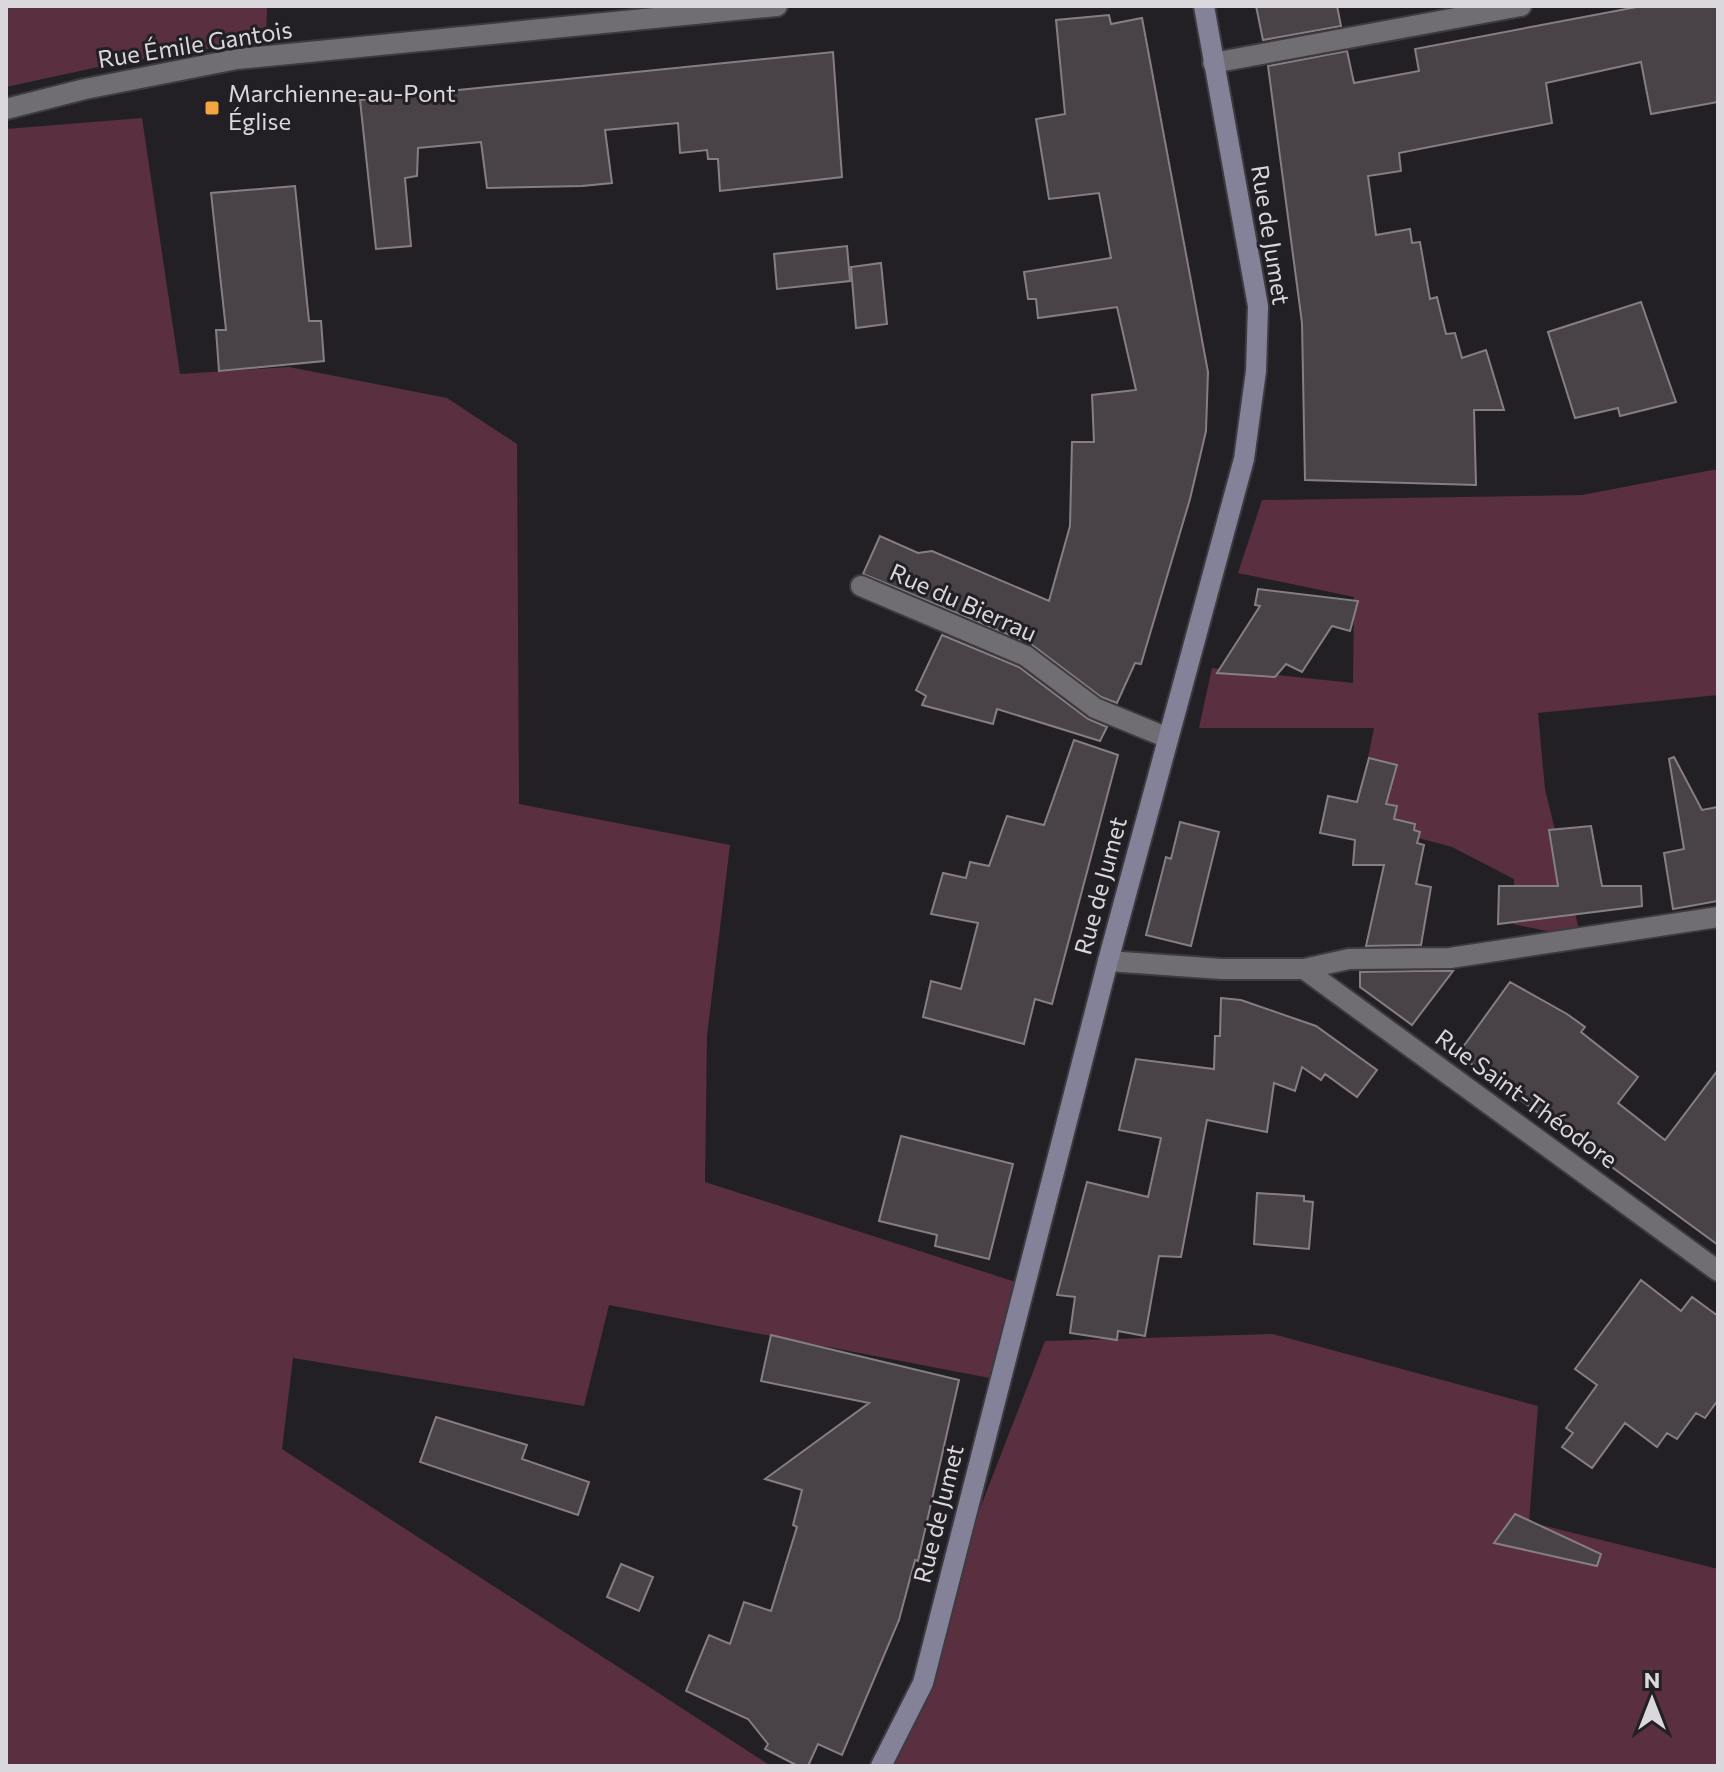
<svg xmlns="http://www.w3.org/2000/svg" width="1724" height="1772" viewBox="0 0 1724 1772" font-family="Commissioner,sans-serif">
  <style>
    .green { fill: #5a2f3f }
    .building { fill: #494348; stroke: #857f83; stroke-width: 2 }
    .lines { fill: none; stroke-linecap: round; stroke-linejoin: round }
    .street-casing { stroke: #3d3b3f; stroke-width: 24 }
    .secondary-casing { stroke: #3d3b3f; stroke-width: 24 }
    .street { stroke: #706d73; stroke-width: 20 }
    .secondary { stroke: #848299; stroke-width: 20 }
    .poi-dot { fill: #f2a540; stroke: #232025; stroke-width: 3 }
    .labels { text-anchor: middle; stroke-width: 6; stroke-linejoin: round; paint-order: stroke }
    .street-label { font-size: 24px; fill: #dad8dc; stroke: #232025 }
    .poi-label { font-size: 24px; fill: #dad8dc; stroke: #232025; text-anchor: start }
  </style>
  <rect width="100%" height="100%" fill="#232025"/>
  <path class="green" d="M6,6H267L266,40L112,64L6,87Z
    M142,118L180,374L289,367L447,398L517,444L519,804L730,845L707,1036L705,1182L1025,1285L1000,1380L609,1305L584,1406L293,1358L282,1449L771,1766H6V129Z
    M1712,470H1718V695L1538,713L1545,789L1581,938L1513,924L1514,879L1452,847L1355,821L1374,728H1199L1212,668L1353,683L1354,597L1238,573L1262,500L1582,495Z
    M1273,1334L1538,1406L1529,1522L1718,1569V1766H880L1045,1341Z"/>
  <path class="building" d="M1256,6H1337L1341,26L1263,40Z
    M1642,6H1718V102L1651,114L1641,62L1546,83L1552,123L1399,153L1401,171L1368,176L1376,235L1410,229L1412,243L1420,242L1430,299L1437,297L1446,334L1455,333L1462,358L1486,350L1504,410H1474L1476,485L1305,480L1302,323L1268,66L1347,51L1354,83L1419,71L1415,49Z
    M1109,15L1111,24L1142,18L1208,372L1206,431L1190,499L1141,664L1135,663L1117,703L1101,697L1031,644L863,574L880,536L918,553L932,551L1049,601L1070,526L1072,442H1094L1092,395L1136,390L1117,307L1038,318L1036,299H1028L1024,272L1111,258L1099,193L1049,199L1036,119L1065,114L1056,20Z
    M833,52L842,177L720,191L718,159H708L707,150L680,153L678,123L605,130L612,183L582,186L487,188L481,142L418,148L417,176L405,178L411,246L376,249L360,100Z
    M295,186L309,321H321L324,361L219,371L216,330H226L211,193Z
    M847,246L850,281L777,289L774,254Z
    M881,263L887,324L856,328L851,267Z
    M1641,302L1676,402L1620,416L1618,408L1575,418L1548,332Z
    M1258,589L1358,601L1350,631L1332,626L1302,672L1286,664L1275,677L1217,673L1260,606L1255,605Z
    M942,635L1019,667L1088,719L1107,727L1100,741L997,709L993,724L922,705L926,696L916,690Z
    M1074,740L1118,755L1052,1004L1035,999L1024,1044L923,1017L931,981L961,989L978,923L931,914L943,873L966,878L970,862L989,866L1007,816L1044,825Z
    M1674,757L1702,810L1718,807V901L1673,909L1664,853L1684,849L1669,759Z
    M1369,758L1397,765L1386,804L1397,806L1394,819L1415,824L1414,830L1420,832L1417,843L1424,845L1416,884L1431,887L1421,945L1366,946L1384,865H1353L1355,840L1320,833L1328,796L1357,802Z
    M1180,822L1219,832L1191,946L1146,935L1166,857L1171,859Z
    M1591,826L1602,886H1641L1642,906L1498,924L1499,886H1558L1549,830Z
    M1416,971H1453L1412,1025L1360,987V972Z
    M1510,982L1567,1014L1585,1027L1581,1032L1638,1077L1618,1103L1665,1140L1718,1070V1245L1458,1054Z
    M1221,998L1241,1000L1316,1026L1377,1070L1357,1097L1325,1074L1321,1080L1302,1067L1295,1091L1274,1083L1267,1132L1207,1120L1181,1257L1159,1256L1145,1336L1118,1331L1117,1340L1070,1333L1075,1297L1057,1295L1087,1182L1148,1197L1161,1138L1119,1130L1136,1059L1214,1069L1215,1036H1220Z
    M901,1136L1013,1164L989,1259L935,1246L937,1235L879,1221Z
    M1257,1193L1304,1196V1201L1313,1202L1309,1249L1254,1244Z
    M1641,1280L1681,1311L1692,1297L1718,1316V1400L1705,1418L1696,1413L1677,1439L1667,1433L1657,1447L1625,1423L1592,1468L1562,1447L1573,1433L1566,1428L1597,1385L1575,1369Z
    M771,1335L959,1380L918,1561L915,1560L899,1620L842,1755L818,1744L808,1766H798L765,1749L768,1744L748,1719L686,1691L709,1635L730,1644L744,1602L771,1611L797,1527L793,1525L802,1490L765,1479L869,1403L761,1381Z
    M436,1417L527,1445L522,1459L589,1482L578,1515L420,1462Z
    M1515,1514L1601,1554L1597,1566L1494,1543Z
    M621,1564L653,1577L639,1611L607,1597Z"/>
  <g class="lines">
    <defs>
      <path id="street" d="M1213,63L1521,6
        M6,109L85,89L237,59L777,6
        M861,586L1026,656L1095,708L1168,738
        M1108,961L1221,969H1304L1718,1271
        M1304,969L1349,959L1450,958L1718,917"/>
      <path id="secondary" d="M881,1766L923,1683L1108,961L1244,459L1256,371L1258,306L1204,6"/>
    </defs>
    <use href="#street" class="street-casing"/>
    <use href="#secondary" class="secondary-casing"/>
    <use href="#street" class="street"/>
    <use href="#secondary" class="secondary"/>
  </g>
  <rect class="poi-dot" x="204" y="100" width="16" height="16" rx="4"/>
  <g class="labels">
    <g class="street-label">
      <text transform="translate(195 45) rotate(-9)" y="8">Rue Émile Gantois</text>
      <text transform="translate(1270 235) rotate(81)" y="8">Rue de Jumet</text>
      <text transform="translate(963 603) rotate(24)" y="8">Rue du Bierrau</text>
      <text transform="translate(1101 886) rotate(-75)" y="8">Rue de Jumet</text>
      <text transform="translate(1526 1099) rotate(36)" y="8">Rue Saint-Théodore</text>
      <text transform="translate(939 1514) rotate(-76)" y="8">Rue de Jumet</text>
    </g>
    <g class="poi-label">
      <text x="228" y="102">Marchienne-au-Pont<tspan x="228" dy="28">Église</tspan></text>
    </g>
  </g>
  <rect width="1724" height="1772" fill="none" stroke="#dad8dc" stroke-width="16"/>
  <g transform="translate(1652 1700)" stroke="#232025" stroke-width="6" paint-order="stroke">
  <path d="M0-6L14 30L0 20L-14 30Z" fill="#dad8dc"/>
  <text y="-12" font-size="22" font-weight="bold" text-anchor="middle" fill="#dad8dc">N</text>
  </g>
</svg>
